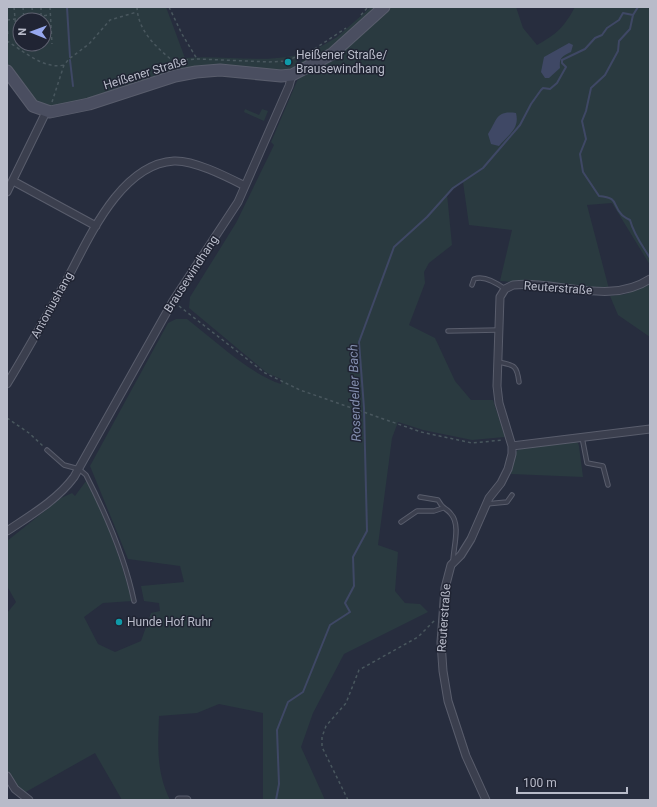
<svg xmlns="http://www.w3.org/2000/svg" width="657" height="807" viewBox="0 0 657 807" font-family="Roboto,sans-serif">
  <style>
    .green { fill: #2a3a40; fill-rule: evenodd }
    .water { fill: #3f4865 }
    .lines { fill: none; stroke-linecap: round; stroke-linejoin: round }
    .stream { stroke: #3f4865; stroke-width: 2 }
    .lane-casing { stroke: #595d6c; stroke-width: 5.5 }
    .street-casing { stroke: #595d6c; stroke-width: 9 }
    .secondary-casing { stroke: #595d6c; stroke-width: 13 }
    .path { stroke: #49575e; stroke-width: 1.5; stroke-dasharray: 3 3; stroke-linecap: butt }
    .lane { stroke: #3b3f4e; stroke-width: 3.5 }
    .street { stroke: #3b3f4e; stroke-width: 7 }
    .secondary { stroke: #4a4e60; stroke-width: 11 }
    .culture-dot { fill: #0f9aa8; stroke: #202433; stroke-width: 1.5 }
    .labels { text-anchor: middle; stroke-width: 3; stroke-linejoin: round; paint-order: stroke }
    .poi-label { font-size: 12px; fill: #b8bbc9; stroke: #202433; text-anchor: start }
    .street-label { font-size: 12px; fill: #b8bbc9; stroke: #202433 }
    .water-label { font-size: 13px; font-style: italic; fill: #828dad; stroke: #202433 }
  </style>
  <rect width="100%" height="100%" fill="#272d3e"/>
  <path class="green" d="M7,7H166L185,58C224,55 264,64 301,54L291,74L220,69L107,98L39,109L7,70ZM20,20H44V44H20Z
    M371,7H378L326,53L300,67L303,57L337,37Z
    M390,7H516L523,28L537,45C557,34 564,27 575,7H650V265L612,203L587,205L609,289L500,281L512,230L469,225L463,182L447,194L452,245L429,263L424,272L425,283L409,325L435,338L455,381L471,400H493L505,437L472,440L423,430L398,422L392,438L378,545L398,552L395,591L405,603L420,604L428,612L344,654L313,713L301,747L325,800H263V713L219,704L197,713L159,716C158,747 156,771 170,800H122L95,753L24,793L16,786L7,772V613L16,602L7,586V541L61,498L72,493L75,496L86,481C107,519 121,560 132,601L103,603L84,617L98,644L115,652L141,641L151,613L160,611L159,603L144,601L141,586L184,582L180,566L128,559L90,466L168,323L176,319H187C213,339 250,374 281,384V379L267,373L189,308L190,297L236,223L274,145L271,142L297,81L301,76L377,21Z
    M245,109L259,115L262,109L268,111L264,121L244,112Z
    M650,282V337L618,315L610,296L626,294Z
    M572,441L578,443L579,446L583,477L511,474L516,452L520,448Z"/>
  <path class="water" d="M569,43L573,45L571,52C562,56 559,58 560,68L549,78H545L541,72L544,57Z
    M516,113C520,129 508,135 499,146L491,144L488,134C497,121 495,110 516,113Z"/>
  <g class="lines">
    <path class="stream" d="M67,7L70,57
      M633,15L630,29L619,41L618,51L605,75L591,88L586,111L582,121L586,139L580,154L583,172L599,196C620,198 611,204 622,215C624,217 628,219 630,220C634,235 642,245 650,258
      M70,60L73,86
      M276,800L279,784L277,730L288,702L303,692L330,625L350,612L345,603L354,586L353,557L367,531L364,408L359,342L394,247L427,217L453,188L483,168L520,125L531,104L541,90L543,88L550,89L557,83L566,67L562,63V60L585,49L595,38L602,35L607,28L619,20L623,13L633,15L638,7"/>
    <defs>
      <path id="lane" d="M472,285L474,279C484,275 497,283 505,289
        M448,331L498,330
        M498,362C514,365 517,365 519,382
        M582,437L587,463L603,466L608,485
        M47,450L64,465L79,469L86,475C106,514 125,558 134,601
        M420,497L438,500C444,511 446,507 451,514C461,525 453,548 453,562
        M486,504L507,502L512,495
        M401,522L417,511H434L443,508"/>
      <path id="street" d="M13,181L96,226
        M7,192L46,112
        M7,384C27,351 46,317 65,283C87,243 119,164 174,161C194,160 227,177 245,186
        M512,446L650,429
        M7,531C31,515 57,500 74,477L173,301L238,202L289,86L292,75
        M7,776L15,789L29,800
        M179,800H187
        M486,800L466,756L448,701L443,671L441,642L445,588L451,565L461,555L471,539L489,498L501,483L508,469L512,454V446L499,403L497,386L500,297L505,289L513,285C558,280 609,306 650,279"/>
      <path id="secondary" d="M7,71L33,106L50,112L89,104L175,76L196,72L220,70L281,76L292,75L332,54L384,7"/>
    </defs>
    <use href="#lane" class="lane-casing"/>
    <use href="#street" class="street-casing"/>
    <use href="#secondary" class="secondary-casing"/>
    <path class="path" d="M14,7L17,41
      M23,7L24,20
      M32,7L33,20
      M41,7V16L50,15
      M50,7L52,44
      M137,7C138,31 156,47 173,61L174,68
      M169,7L182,34L197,59
      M361,15L368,7
      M7,20L41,16V20
      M7,25L8,36
      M7,41C22,50 44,70 64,65
      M26,44V45
      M34,44L35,50
      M43,44V47
      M173,61L197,59L269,62L286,61L313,50L346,28
      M52,102L64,65L69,59L89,44L110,20L137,12
      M179,306L265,373L300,390L421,432L472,443L503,440
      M7,418L29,433L43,446
      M348,800L322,747V737L326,726L346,703L359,670L418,637L436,619"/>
    <use href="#lane" class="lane"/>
    <use href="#street" class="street"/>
    <use href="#secondary" class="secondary"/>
  </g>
  <g class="culture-dot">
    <circle cx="288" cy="62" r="4"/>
    <circle cx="119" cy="622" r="4"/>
  </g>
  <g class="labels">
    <g class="poi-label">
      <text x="296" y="59">Heißener Straße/<tspan x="296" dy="14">Brausewindhang</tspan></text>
      <text x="127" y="626">Hunde Hof Ruhr</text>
    </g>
    <g class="street-label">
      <text transform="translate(145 73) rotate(-17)" y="4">Heißener Straße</text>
      <text transform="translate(191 274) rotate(-57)" y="4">Brausewindhang</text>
      <text transform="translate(558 288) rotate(4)" y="4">Reuterstraße</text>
      <text transform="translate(52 305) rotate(-61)" y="4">Antoniushang</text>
      <text transform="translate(444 618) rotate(-86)" y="4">Reuterstraße</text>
    </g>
    <g class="water-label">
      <text transform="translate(354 393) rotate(-92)" y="5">Rosendeller Bach</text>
    </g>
  </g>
  <rect width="657" height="807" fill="none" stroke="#b8bbc9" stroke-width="16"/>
  <g transform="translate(32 32) rotate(271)"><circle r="19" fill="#202433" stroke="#5d606f"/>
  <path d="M0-3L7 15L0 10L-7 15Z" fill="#96a8ef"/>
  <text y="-6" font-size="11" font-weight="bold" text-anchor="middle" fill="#b8bbc9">N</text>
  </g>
  <path d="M517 787v6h110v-6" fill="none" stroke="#b8bbc9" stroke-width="2"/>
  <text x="523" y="787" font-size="12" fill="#b8bbc9" stroke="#202433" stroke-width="3" paint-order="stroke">100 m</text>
</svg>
